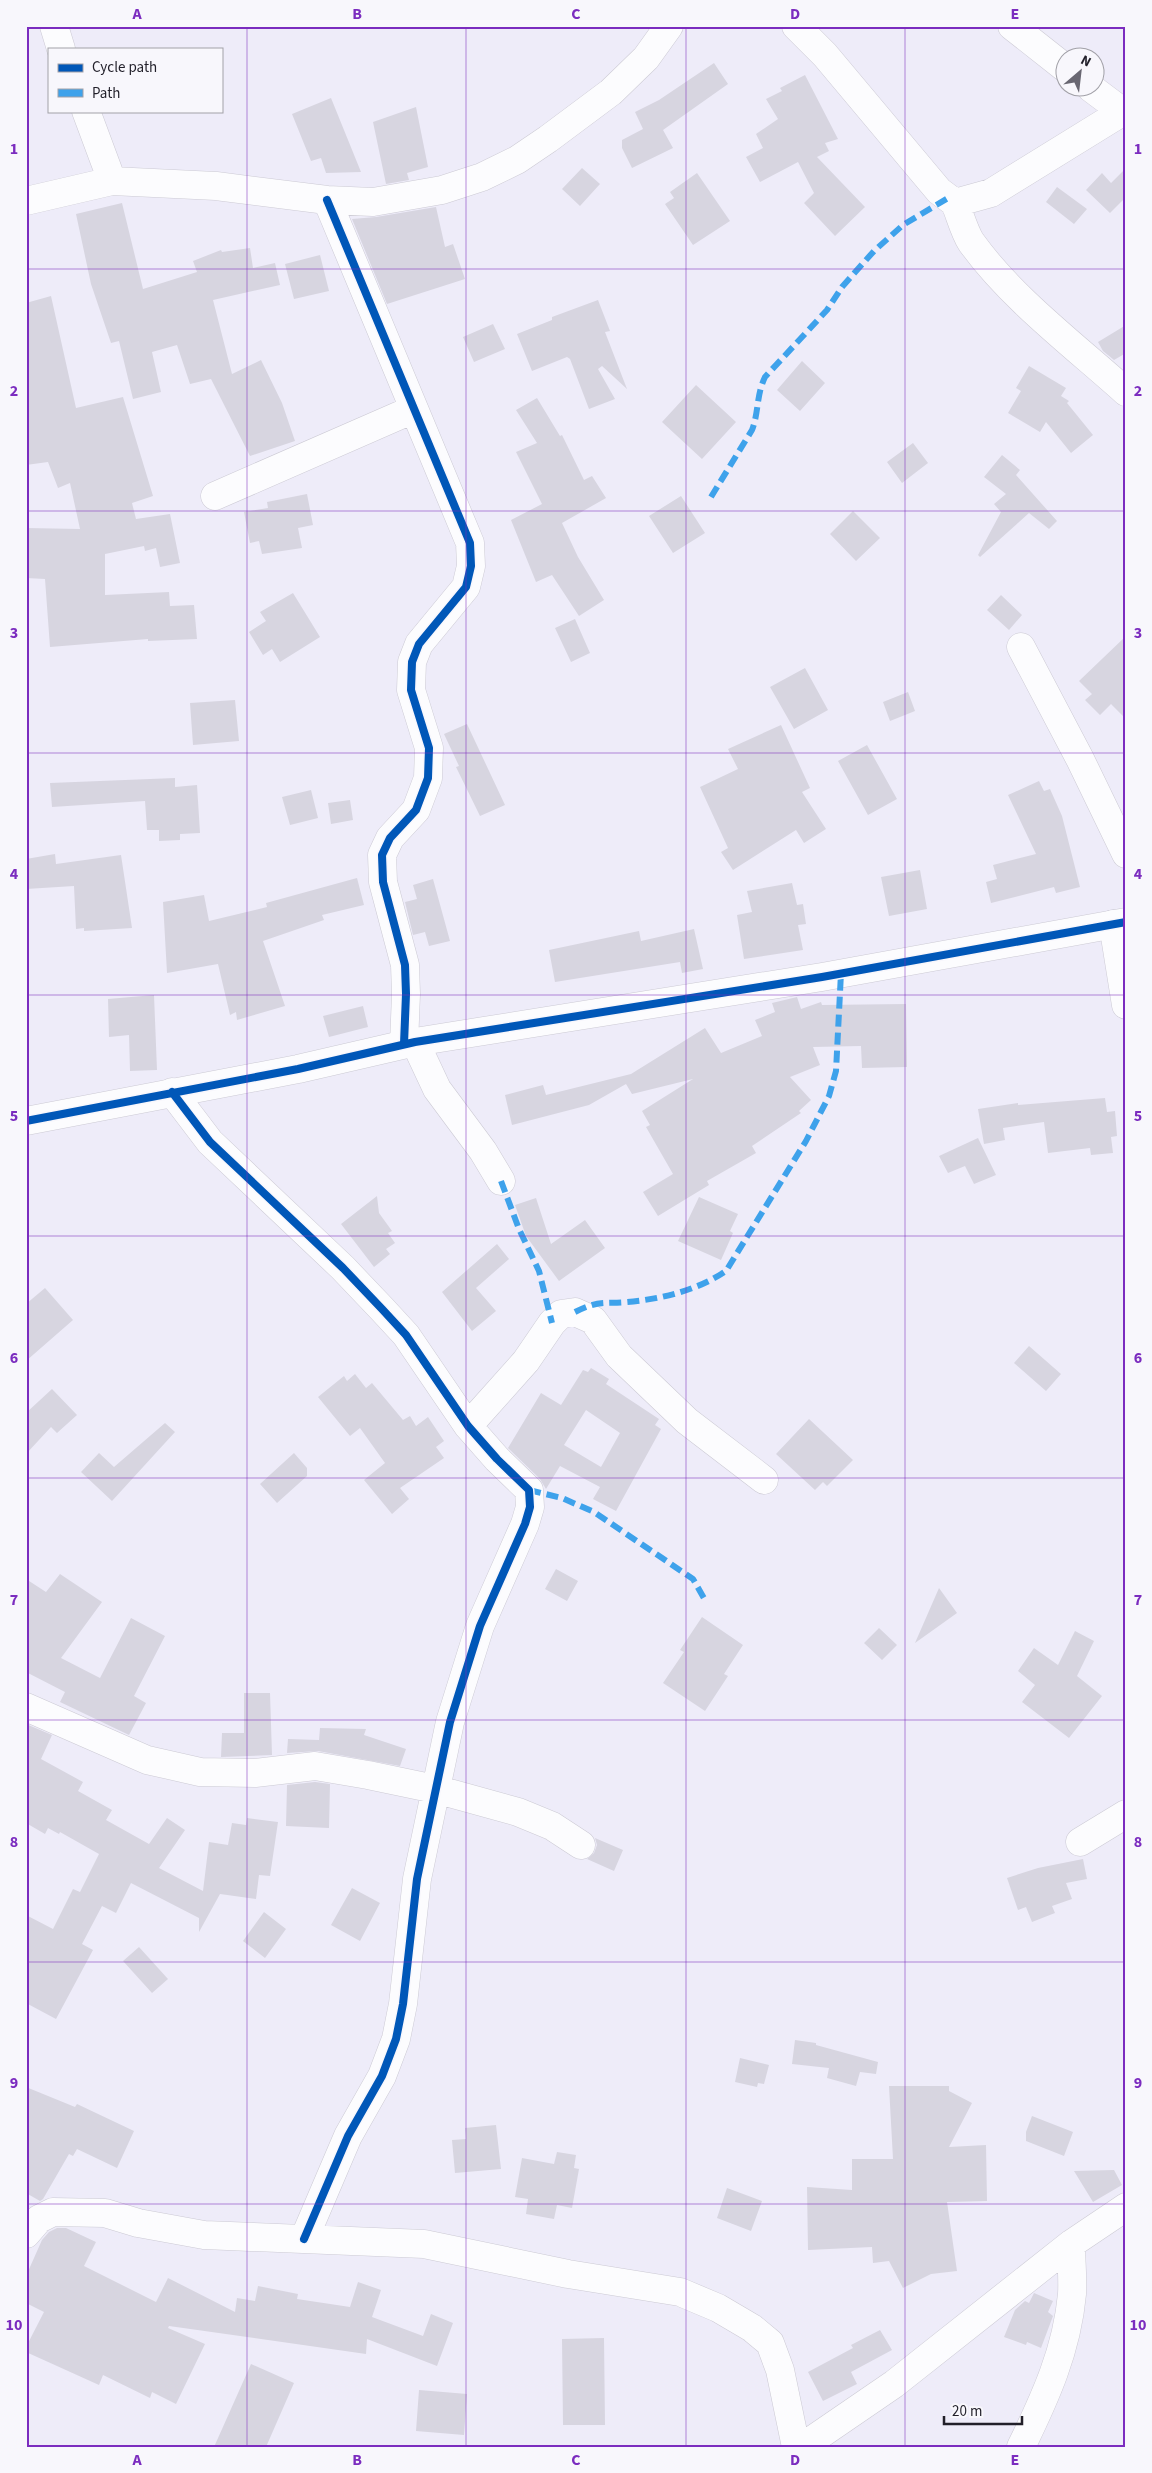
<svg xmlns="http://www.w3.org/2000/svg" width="1152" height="2473" viewBox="0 0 1152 2473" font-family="'Source Sans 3',sans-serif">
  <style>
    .building { fill: #d7d5e0; fill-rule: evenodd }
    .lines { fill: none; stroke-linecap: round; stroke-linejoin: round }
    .minor-casing { stroke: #cccad4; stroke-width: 29 }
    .tertiary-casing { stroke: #cccad4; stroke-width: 29 }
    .minor { stroke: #fcfcfe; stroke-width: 28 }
    .tertiary { stroke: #fcfcfe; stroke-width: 28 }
    .quiet { stroke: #3ea2eb; stroke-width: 6; stroke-dasharray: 12 6; stroke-linecap: butt }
    .cycleway-casing { stroke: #f8f7fc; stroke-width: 11 }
    .cycleway { stroke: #0057b8; stroke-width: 8 }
    .grid { fill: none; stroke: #7b2cbf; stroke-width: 1; stroke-opacity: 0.55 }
    .neatline { fill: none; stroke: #7b2cbf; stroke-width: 2 }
    .grid-label { font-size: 16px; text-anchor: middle; font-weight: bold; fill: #7b2cbf }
  </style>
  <rect width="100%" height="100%" fill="#eeecf9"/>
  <path class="building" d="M714,63L728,84L663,130L673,148L632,168L622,148V140L643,129L635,112L659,100Z
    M805,75L838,139L825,143L829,151L817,157L865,207L835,236L804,203L814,193L798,162L760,182L746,157L763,148L756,134L778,119L766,99L782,91L780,88Z
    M331,98L361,172L326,173L321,158L311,161L292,114Z
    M416,107L428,167L407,173L409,180L386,184L373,122Z
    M582,168L600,184L580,206L562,189Z
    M1126,168V197L1110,213L1086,190L1102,173L1111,183Z
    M697,173L730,221L693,245L665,204L674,198L670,192Z
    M1057,187L1087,209L1074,224L1046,202Z
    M122,203L143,289L197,272L193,261L221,250L222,252L250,248L253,268L275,263L280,285L213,300L232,374L261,360L282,403L295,441L250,456L211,379L190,384L177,345L152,352L161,392L133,399L119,341L111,343L91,284L76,214Z
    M436,207L445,247L453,244L465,279L387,304L352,219L376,217Z
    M320,255L329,291L294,299L285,264Z
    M51,296L76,408L123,397L153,496L132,503L136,519L170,514L180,563L160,567L156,548L145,551L144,546L105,554V595L169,592L170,606L194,605L197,639L148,641V639L50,647L45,579L26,578V528L80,529L70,483L58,488L48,462L26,465V303Z
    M598,300L610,331L605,332L627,389L602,366L598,369L615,399L589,409L570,359L567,357L532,371L517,334L552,320V317Z
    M493,324L505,349L474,362L463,337Z
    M1126,325V353L1114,360L1103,351L1098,342Z
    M802,361L825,383L800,411L777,390Z
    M1029,366L1066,388L1061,396L1069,401L1067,403L1093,435L1071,453L1046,422L1040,432L1008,413L1021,391L1016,388Z
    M696,385L736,422L702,459L662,422Z
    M537,398L560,436L562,435L584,480L592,476L606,498L562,523L578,557L604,600L579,616L552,575L536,582L511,520L542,504L516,452L537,443L516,410Z
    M913,443L928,463L902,483L887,462Z
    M1002,455L1020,470L1016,475L1057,521L1049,529L1029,513L980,557L978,555L1001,512L994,504L1006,494L984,477Z
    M307,494L313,525L298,528L302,548L262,554L259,541L250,543L244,512L268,508L267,502Z
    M681,496L705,533L673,553L649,516Z
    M853,511L880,538L856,561L830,534Z
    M293,593L320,637L280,662L272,649L263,655L249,632L266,621L260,612Z
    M1001,595L1022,615L1009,630L987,610Z
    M575,619L590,653L571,662L555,628Z
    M1126,636V719L1111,704L1100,715L1085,700L1092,694L1079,681Z
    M805,668L828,710L794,729L770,687Z
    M908,692L915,711L890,721L883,702Z
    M235,700L239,741L193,745L190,703Z
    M467,724L505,805L480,816L456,767L459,766L444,734Z
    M781,725L810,788L802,792L826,829L804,843L796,830L733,870L721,852L728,848L700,787L738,769L728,749Z
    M867,745L897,799L868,815L838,761Z
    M175,778V787L197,785L200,833L180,834V840L159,841V830H147L145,801L52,807L50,783Z
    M1039,781L1044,791L1050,789L1062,816L1080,887L1056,893L1054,887L991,903L986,882L997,879L993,865L1036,854L1008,795Z
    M311,790L318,818L290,825L282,797Z
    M350,800L353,820L331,824L328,803Z
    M55,854L56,864L121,855L132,928L84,931V928L76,929L74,886L26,889V859Z
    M920,870L927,909L889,916L881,877Z
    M357,878L364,905L322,915L324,920L263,941L285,1006L237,1020L236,1012L230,1015L218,964L167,973L163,902L204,895L209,921L267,907L266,903Z
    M433,879L450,941L429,946L425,932L413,935L405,902L417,899L413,885Z
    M792,883L797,905L803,904L806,924L798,925L803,950L744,959L737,915L752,912L747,891Z
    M694,929L703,969L682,973L680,962L555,982L549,950L639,931L641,941Z
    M154,995L157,1070L130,1071L129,1035L109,1037L108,999Z
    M797,997L801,1009L821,1002L822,1005L906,1004L907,1067L862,1068L861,1046L813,1047L820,1065L790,1077L811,1100L799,1111L801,1113L752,1146L756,1153L707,1181L709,1185L658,1216L643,1192L673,1174L646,1127L650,1125L642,1111L693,1079L632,1094L626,1084L589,1105L512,1125L505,1095L543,1085L546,1095L631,1074L705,1028L721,1053L762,1036L755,1020L775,1012L772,1003Z
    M363,1006L368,1027L329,1037L323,1016Z
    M1105,1098L1107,1112L1115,1111L1117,1136L1111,1137L1113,1153L1091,1155L1090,1148L1048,1153L1044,1122L1003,1128L1005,1140L984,1144L978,1109L1018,1103V1105Z
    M978,1138L996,1175L974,1184L965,1166L948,1173L939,1156Z
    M377,1196L379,1213L392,1231L388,1233L395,1243L386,1249L390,1254L374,1267L341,1224Z
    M699,1197L738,1214L730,1231L733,1233L721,1260L678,1241Z
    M536,1198L551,1244L585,1220L605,1248L559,1281L526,1236L515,1205Z
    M497,1244L509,1259L476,1288L496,1311L472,1331L442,1292Z
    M45,1288L73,1320L26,1361V1304Z
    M1029,1346L1061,1374L1046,1391L1014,1363Z
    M591,1368L609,1379L606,1384L659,1419L655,1425L661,1429L616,1511L593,1499L600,1487L560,1466L546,1489L540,1479L508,1448L541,1393L561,1405L583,1370L588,1372ZM586,1410L620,1433L601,1467L564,1445Z
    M355,1374L366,1388L372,1383L403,1420L410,1416L416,1426L428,1417L444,1441L436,1447L444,1458L400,1488L409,1499L392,1514L364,1480L385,1463L360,1428L350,1436L318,1397L344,1376L347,1381Z
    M52,1389L77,1415L57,1433L51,1427L26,1454V1413Z
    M809,1419L853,1460L827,1486L823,1482L815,1490L776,1454Z
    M165,1423L175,1432L112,1501L81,1472L99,1453L114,1467Z
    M294,1453L307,1468V1476L277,1503L260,1484Z
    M556,1569L578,1581L567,1601L545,1589Z
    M60,1574L102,1602L61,1658L100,1678L131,1618L165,1636L134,1696L146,1703L129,1735L60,1702L65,1692L26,1672V1579L46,1592Z
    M939,1588L957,1613L915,1643Z
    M702,1617L743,1645L724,1674L728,1676L705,1711L663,1683L684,1652L680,1650Z
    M879,1628L897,1645L882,1660L864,1643Z
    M1075,1631L1094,1641L1077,1676L1102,1696L1069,1738L1022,1702L1035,1685L1018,1671L1034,1648L1058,1665Z
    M244,1693H270L272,1755L221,1757L222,1733H244Z
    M26,1724L52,1735L41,1759L83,1782L78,1791L112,1810L106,1820L149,1844L167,1818L185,1830L159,1868L203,1891L209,1842L228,1845L232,1823L246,1825L247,1818L278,1822L270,1876L259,1875L256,1899L220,1894L199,1932V1918L131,1883L116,1913L102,1906L82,1944L93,1950L56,2019L26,2003V1915L53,1929L73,1889L80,1892L99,1854L60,1832L59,1834L48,1828L45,1834L26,1823Z
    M320,1728L366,1729L364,1735L406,1749L400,1766L318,1751L287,1753L288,1739L319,1740Z
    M315,1782L330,1784L329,1828L286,1826L287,1785Z
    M595,1838L623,1850L614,1871L587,1859L594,1853L597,1845Z
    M1083,1859L1087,1879L1066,1883L1072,1899L1052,1906L1055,1913L1032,1922L1026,1907L1018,1910L1007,1878L1038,1868Z
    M352,1888L380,1903L360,1941L331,1925Z
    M264,1912L286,1929L265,1958L243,1941Z
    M139,1947L168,1979L152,1993L123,1961Z
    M795,2040L816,2043V2045L878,2062L876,2074L860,2072L856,2086L827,2078L829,2068L792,2064Z
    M740,2058L769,2065L764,2084L758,2083L757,2087L735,2082Z
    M889,2086H949V2091L972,2103L949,2147L986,2145L987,2201L947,2202L957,2271L931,2274L903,2288L889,2261L873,2263L872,2247L808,2250L807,2187L852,2190V2159H893Z
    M26,2087L75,2107L77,2104L134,2131L117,2168L77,2149L73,2156L69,2154L43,2199L40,2201L26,2193Z
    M1032,2116L1073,2132L1064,2156L1026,2141V2132Z
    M496,2125L501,2169L455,2173L452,2140L466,2139L465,2128Z
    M557,2152L576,2155L574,2168L579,2169L572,2208L557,2205L554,2219L526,2214L528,2199L515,2197L522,2158L554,2164Z
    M1114,2170L1122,2185L1093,2202L1074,2171Z
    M727,2188L762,2201L751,2231L717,2218Z
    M57,2228H66L96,2242L84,2266L156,2302L168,2278L235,2312L237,2298L255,2301L258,2286L298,2294L297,2299L350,2307L358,2282L381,2290L372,2317L423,2336L431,2314L453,2323L437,2366L367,2339L366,2354L169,2326L168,2328L205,2344L176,2404L152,2392L150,2398L103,2375L99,2385L26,2352V2347L44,2312L26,2303V2276L42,2240L49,2232Z
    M1034,2293L1053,2301L1048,2312L1053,2316L1041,2348L1027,2342L1026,2345L1004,2337L1015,2310L1025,2301L1029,2303Z
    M880,2330L892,2350L851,2372L857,2384L823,2401L808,2372L853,2348L851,2345Z
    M604,2338L605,2425H563L562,2339Z
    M251,2364L294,2383L266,2447H214Z
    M419,2390L467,2394L464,2435L416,2431Z"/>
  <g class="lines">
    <defs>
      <path id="minor" d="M54,26L61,49
        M796,26L825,55L939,191L955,203L991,193L1114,117L1126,111
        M1012,26L1064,67
        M1091,88L1123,112
        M86,111L112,181
        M327,200L470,543L471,566L466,587L419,644L412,662L411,690L429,748L428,778L416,810L390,838L382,855L383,882L405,965L406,994L404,1044
        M26,201L112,181L216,186L327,200L373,202L442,190L482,177L517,160L548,139L611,92L646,58L669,26
        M955,203C960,215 964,231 971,242C1011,298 1075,346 1126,392
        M215,496L414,409
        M1021,647L1080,759L1126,854
        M1113,924L1126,1005
        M415,1042L437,1089L483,1151L501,1181
        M172,1092L210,1142L343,1268L382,1309L406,1335L468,1426L497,1459L529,1490L530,1507L525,1524L480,1626L450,1722L417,1879L403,2004L396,2039L382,2076L348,2136L304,2239
        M468,1426L526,1361L552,1323L561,1314L575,1312L593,1320L619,1356L687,1421L764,1480
        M26,1707L147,1760L200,1772L255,1773L315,1766L368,1775L435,1789L518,1812L552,1826L581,1845
        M1080,1842L1126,1814
        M26,2234L39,2219L53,2212L105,2213L138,2223L204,2235L424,2244L568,2274L680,2292L718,2308L752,2328L770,2343L780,2370L796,2447
        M802,2447L894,2384L1071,2244L1126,2207
        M1021,2447C1045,2398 1067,2350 1072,2294C1073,2278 1071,2260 1071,2244"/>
      <path id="tertiary" d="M26,1121L298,1069L415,1042L822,977L1126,922"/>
    </defs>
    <use href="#minor" class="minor-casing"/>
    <use href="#tertiary" class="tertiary-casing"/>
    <use href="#minor" class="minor"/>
    <use href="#tertiary" class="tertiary"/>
    <path class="quiet" d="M711,497L752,430C759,412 756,396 765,377L827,310L842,287L874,251L903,225L948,198
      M501,1181L519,1229L539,1271L552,1323
      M575,1312C599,1300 603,1304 627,1302C662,1299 698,1290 726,1271L806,1141L829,1096L836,1071L841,973
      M529,1490L562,1498L594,1512L693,1579L705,1600"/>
    <defs>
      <path id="cycleway" d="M327,200L470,543L471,566L466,587L419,644L412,662L411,690L429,748L428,778L416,810L390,838L382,855L383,882L405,965L406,994L404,1044
        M172,1092L210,1142L343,1268L382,1309L406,1335L468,1426L497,1459L529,1490L530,1507L525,1524L480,1626L450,1722L417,1879L403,2004L396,2039L382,2076L348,2136L304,2239
        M26,1121L298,1069L415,1042L822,977L1126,922"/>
    </defs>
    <use href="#cycleway" class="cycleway-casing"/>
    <use href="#cycleway" class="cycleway"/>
  </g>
  <path class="grid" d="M247,26V2447M466,26V2447M686,26V2447M905,26V2447M26,269H1126M26,511H1126M26,753H1126M26,995H1126M26,1236H1126M26,1478H1126M26,1720H1126M26,1962H1126M26,2204H1126"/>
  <rect width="1152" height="2473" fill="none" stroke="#f8f7fc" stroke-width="55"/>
  <rect x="48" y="48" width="175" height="65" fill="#f8f7fc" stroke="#a2a1a8"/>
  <rect x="58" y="64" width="25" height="8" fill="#0057b8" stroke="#a2a1a8"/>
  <text x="92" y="72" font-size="15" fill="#211f29">Cycle path</text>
  <rect x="58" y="89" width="25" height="8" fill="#3ea2eb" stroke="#a2a1a8"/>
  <text x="92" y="98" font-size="15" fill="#211f29">Path</text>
  <g transform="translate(1080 72) rotate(28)"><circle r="24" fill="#f8f7fc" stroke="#a2a1a8"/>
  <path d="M0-4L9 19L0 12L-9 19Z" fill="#696772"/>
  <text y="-8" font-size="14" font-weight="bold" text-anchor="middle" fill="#211f29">N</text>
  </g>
  <path d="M944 2416v8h78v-8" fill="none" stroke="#211f29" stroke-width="2.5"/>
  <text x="952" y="2416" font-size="15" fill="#211f29" stroke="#f8f7fc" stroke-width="4" paint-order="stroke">20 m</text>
  <rect x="28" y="28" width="1096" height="2418" class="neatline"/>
  <g class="grid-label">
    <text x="137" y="19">A</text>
    <text x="357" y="19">B</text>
    <text x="576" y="19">C</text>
    <text x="795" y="19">D</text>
    <text x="1015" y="19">E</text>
    <text x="14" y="154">1</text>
    <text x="1138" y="154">1</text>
    <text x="14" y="396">2</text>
    <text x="1138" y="396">2</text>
    <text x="14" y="638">3</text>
    <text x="1138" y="638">3</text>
    <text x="14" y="879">4</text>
    <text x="1138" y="879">4</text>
    <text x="14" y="1121">5</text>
    <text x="1138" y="1121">5</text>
    <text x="14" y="1363">6</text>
    <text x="1138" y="1363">6</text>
    <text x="14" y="1605">7</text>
    <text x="1138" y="1605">7</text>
    <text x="14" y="1847">8</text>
    <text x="1138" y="1847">8</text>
    <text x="14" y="2088">9</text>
    <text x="1138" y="2088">9</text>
    <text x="14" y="2330">10</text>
    <text x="1138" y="2330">10</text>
    <text x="137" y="2465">A</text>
    <text x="357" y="2465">B</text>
    <text x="576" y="2465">C</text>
    <text x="795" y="2465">D</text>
    <text x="1015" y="2465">E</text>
  </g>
</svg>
